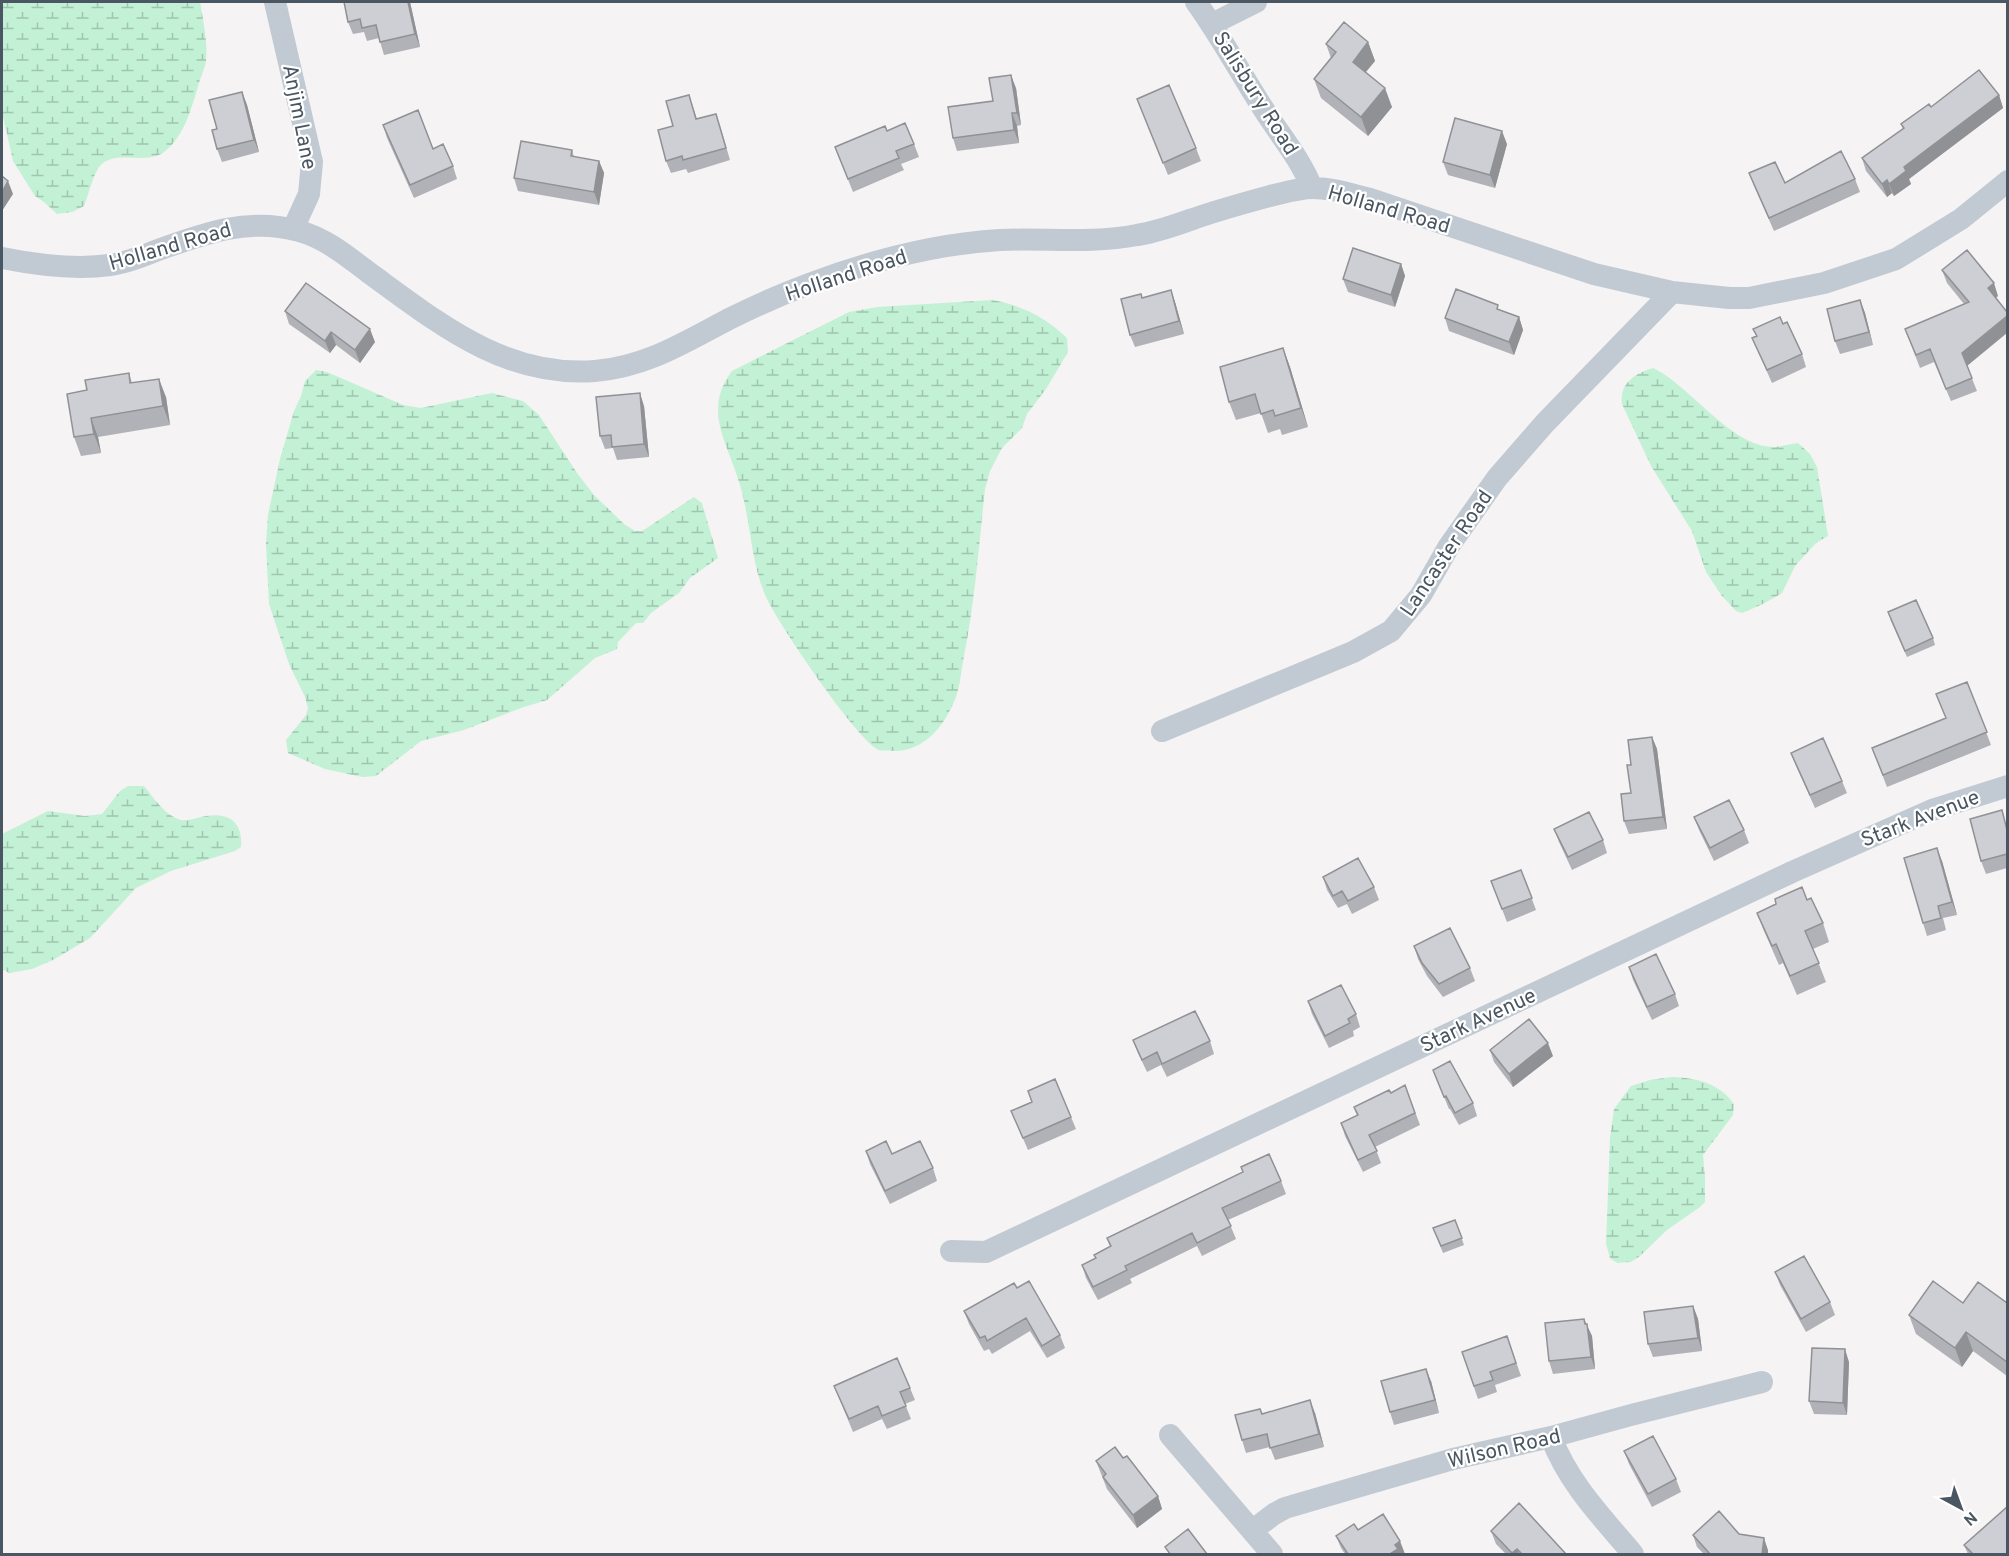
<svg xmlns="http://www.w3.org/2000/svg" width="2009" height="1556" viewBox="0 0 2009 1556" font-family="Overpass,sans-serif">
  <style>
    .wetland { fill: url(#wetland-marsh) }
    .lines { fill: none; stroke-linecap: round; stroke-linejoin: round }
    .minor { stroke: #c1cad2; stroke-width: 22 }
    .wall { fill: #b0b2b7 }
    .shaded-wall { fill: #909195 }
    .building { fill: #cdcfd5; stroke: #909195; stroke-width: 1.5 }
    .labels { text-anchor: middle; stroke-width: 4.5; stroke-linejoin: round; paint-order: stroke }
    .street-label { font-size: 21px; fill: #4a5661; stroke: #fff }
  </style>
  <defs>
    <pattern id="wetland-marsh" width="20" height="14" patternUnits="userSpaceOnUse" patternTransform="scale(1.5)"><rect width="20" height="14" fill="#c3f1d5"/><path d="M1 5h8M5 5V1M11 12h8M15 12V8" fill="none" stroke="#a0c6b0"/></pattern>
  </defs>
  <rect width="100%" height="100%" fill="#f5f3f3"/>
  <path class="wetland" d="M2,2H200C203,19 208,44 206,61C205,68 201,76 199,83C192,106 185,136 164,152C146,166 114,148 99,167C93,175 88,196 84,206L72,212L57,214L44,202L35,196L13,161L2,112Z
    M993,300C1023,306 1045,317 1067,338L1068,352L1046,389L1027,414L1022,428L1002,448L990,471L985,489C979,544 975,601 964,656C961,671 960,690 953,704C942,729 922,752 893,751C888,750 883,751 879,750C858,742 777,622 766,597C750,561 751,519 739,482C728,444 702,410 732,371L849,312L877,307Z
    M1653,368C1690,385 1732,449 1776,447C1783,446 1791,444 1798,443L1810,454L1817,467L1828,536L1816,543L1795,566L1782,593L1763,604L1742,613L1736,611L1722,596L1706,572L1692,531L1651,466L1622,404C1619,384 1635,373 1653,368Z
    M316,370L327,372L403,405L421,408L492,393L523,401L539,415L577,473L594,495L624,524L635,531H642L694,497L702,503L718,558L690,578L679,593L651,613L643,623H636L618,642L617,649L595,658L547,700L521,708L464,730L421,741L376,776L362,777L325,769L288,753L286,740L306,715L308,708L305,697L289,664L269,604L266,544L268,515L280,459L294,411L301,396L305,381Z
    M128,786H144C153,797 164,814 178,819C186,823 197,817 206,816C230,812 243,823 241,847L235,851L171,871L136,888L90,938L53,960L32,969L9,973L2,969V834L48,811L85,816L102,814L120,791Z
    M1672,1077C1697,1078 1719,1083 1734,1104L1733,1115L1703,1155L1705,1177V1202L1700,1207L1667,1230L1640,1256L1631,1262L1617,1263L1610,1258L1606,1244L1610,1138L1614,1109L1631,1086L1650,1080Z"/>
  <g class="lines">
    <path class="minor" d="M275,2L312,162L309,194L293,229
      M1196,2C1222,38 1243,78 1268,116C1284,140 1301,161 1312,188
      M1212,24L1256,2
      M2,258C37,265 74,270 110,265C127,263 143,256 158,250C205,233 249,217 299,231C325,238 347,256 368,272C437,322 504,378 595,371C646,367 685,342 729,319C755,306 782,294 809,284C870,261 934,244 1000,240C1045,238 1092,244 1137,235C1157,232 1175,225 1193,219C1218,210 1244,203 1270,196C1283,193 1299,188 1313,188C1332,188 1351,194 1370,199L1594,274L1672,292L1729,298H1749L1824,283L1896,259L1961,219L2008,181
      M1162,731L1353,652L1391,631L1421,595L1449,546L1497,478L1545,423L1672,292
      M951,1251L986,1252L1792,872L1932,810L2008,786
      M1170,1435L1272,1554
      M1551,1437C1569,1484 1601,1516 1633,1554
      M1253,1530L1274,1514L1285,1508L1453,1459L1551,1437L1631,1415L1762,1382"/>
  </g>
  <path class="wall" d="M344,2H410L420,47L384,55L379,38L367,41L364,32L353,34L348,22Z
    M1368,42L1375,61L1366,72L1392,107L1368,136L1321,98L1314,79L1331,58L1326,44Z
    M1016,88L1021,125L1017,126L1019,143L957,151L953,138L993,101Z
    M242,92L247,105L259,152L222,162L217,149Z
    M1999,95L2003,108L1909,179L1911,184L1894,196L1892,193L1887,197L1866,171L1862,158L1903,129L1901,124L1931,107Z
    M1137,99L1196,148L1201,161L1168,175Z
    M693,107L697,119L720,126L730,160L688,173L686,169L671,173L666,161L673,126Z
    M383,125L433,149L453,166L457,179L414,198L387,138Z
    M887,131L914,144L919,157L901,164L904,170L853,192L835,147Z
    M1507,144L1495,188L1448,175L1443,162Z
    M572,150L574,157L599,161L604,173L599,205L518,191L514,178Z
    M1749,173L1785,183L1855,179L1860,192L1774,231L1754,186Z
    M1401,264L1405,276L1395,307L1348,292L1343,279Z
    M1942,270L1998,296L1996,298L1967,366L1977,391L1951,401L1934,362L1920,368L1905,329L1964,304L1947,283Z
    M1171,290L1175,302L1184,334L1135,347L1130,335L1143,298Z
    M1860,300L1865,313L1873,345L1840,354L1835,341Z
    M1500,310L1519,317L1523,330L1514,355L1449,331L1445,318Z
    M285,311L375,342L360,363L336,345L330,353L289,324Z
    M1783,324L1802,354L1806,367L1772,383L1752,338L1756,336L1753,329Z
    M1283,348L1290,367L1308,427L1282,435L1280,429L1268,433L1261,413L1236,420L1229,402Z
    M129,373L132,383L166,397L170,425L98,437L101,453L81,456L74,437L87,390Z
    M644,406L649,457L617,460L613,448L605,449L600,436Z
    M1890,619L1933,638L1935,645L1907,657Z
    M1967,682L1991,745L1887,787L1872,748L1946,719Z
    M1652,737L1657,749L1667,829L1629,834L1624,821L1631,793V765Z
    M1791,753L1842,781L1847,793L1815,808L1796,766Z
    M1694,817L1744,830L1749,843L1714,861L1699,830Z
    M2007,826V868L1986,874L1981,861Z
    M1554,829L1603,840L1607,853L1572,870L1559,842Z
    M1942,861L1957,915L1943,918L1946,930L1927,936L1923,923Z
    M1521,870L1536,910L1507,922L1491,881Z
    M1323,877L1374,887L1379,900L1352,914L1347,904L1338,908L1327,890Z
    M1807,900L1823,923L1829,942L1813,949L1826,982L1797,995L1783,963L1779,965L1764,931L1757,913Z
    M1414,946L1470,968L1475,981L1443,997L1427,976L1418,959Z
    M1629,967L1675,994L1679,1006L1652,1020L1633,980Z
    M1308,1001L1356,1014L1360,1027L1353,1031L1354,1036L1329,1048L1312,1014Z
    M1133,1040L1210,1041L1214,1054L1167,1077L1161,1065L1147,1072L1138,1053Z
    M1490,1050L1553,1056L1513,1087L1494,1062Z
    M1433,1070L1473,1103L1477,1116L1459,1125L1450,1109H1449Z
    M1405,1085L1420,1125L1375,1147L1381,1163L1363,1172L1345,1136L1341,1123L1357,1116L1354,1107L1391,1093Z
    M1028,1091L1071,1117L1076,1129L1028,1150L1011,1111L1032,1102Z
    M866,1151L892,1154L933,1168L937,1181L890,1204L870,1164Z
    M1281,1181L1286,1194L1228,1220L1236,1239L1202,1256L1197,1246L1130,1279L1132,1283L1098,1300L1086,1278L1082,1265L1096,1258L1110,1247L1107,1238Z
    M1455,1220L1464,1245L1443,1253L1433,1228Z
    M1775,1272L1830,1302L1835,1315L1806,1332L1780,1285Z
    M1017,1288L1060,1335L1065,1348L1047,1358L1030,1331L992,1354L989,1349L984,1351L969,1324L964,1311Z
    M1963,1303H2007V1376L1973,1351L1962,1367L1916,1334L1909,1315Z
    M1693,1306L1698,1319L1702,1351L1653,1357L1648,1344Z
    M1586,1324L1592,1336L1595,1369L1553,1374L1549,1361Z
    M1507,1336L1521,1376L1495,1385L1497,1392L1478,1399L1462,1352Z
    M1849,1362L1847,1415L1814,1414L1809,1401Z
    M1431,1381L1439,1413L1394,1425L1390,1412Z
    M834,1386L910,1388L915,1400L905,1404L911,1419L887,1429L882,1419L853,1432Z
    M1315,1413L1324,1447L1275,1460L1270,1447L1246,1453L1242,1440L1262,1414Z
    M1624,1451L1676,1479L1681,1492L1652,1507L1629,1464Z
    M1096,1461L1158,1496L1162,1509L1137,1528L1107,1489Z
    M1358,1530L1405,1554H1345L1341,1548L1336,1536Z
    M1491,1531L1566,1554H1506L1496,1544Z
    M1739,1534L1768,1550V1554H1704L1697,1547L1693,1535Z
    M1964,1545L2007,1554H1968Z"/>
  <path class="shaded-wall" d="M408,2H410L420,47L415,34Z
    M1368,42L1375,61L1359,80L1353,62Z
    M1011,75L1016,88L1021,125L1017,113Z
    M1385,88L1392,107L1368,136L1361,117Z
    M242,92L247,105L259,152L254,140Z
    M1999,95L2003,108L1909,179L1911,184L1894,196L1889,184L1904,167Z
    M1012,113L1017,126L1019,143L1014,130Z
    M1502,131L1507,144L1495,188L1490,175Z
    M599,161L604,173L599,205L594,192Z
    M1887,180L1892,193L1887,197L1882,184Z
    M8,181L13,194L2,211V192Z
    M1401,264L1405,276L1395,307L1391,295Z
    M1994,283L1998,296L1992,300L1988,288Z
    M1171,290L1175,302L1184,334L1179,321Z
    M1860,300L1865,313L1873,345L1869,332Z
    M2007,316V333L1967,366L1962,353Z
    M1519,317L1523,330L1514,355L1509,342Z
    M370,329L375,342L360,363L355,350Z
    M331,332L336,345L330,353L325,341Z
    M1283,348L1290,367L1308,427L1301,408Z
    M159,379L166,397L170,425L163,406Z
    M640,393L644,406L649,457L644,444Z
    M91,418L98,437L101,453L94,434Z
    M1652,737L1657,749L1667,829L1663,817Z
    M1937,848L1942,861L1957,915L1952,902Z
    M1548,1043L1553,1056L1513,1087L1509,1074Z
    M1693,1306L1698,1319L1702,1351L1698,1338Z
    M1584,1319L1592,1336L1595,1369L1591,1357Z
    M1966,1332L1973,1351L1962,1367L1955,1348Z
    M1845,1349L1849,1362L1847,1415L1843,1403Z
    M1426,1369L1431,1381L1439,1413L1435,1400Z
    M1310,1400L1315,1413L1324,1447L1319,1434Z
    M1158,1496L1162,1509L1137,1528L1133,1515Z
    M1764,1538L1768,1550V1554H1762Z
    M1400,1541L1405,1554H1390L1395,1545Z
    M1517,1549L1519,1554H1512V1553Z"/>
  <path class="building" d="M344,2H408L415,34L380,42L376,25L362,28L360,19L348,22Z
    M1344,22L1368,42L1353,62L1385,88L1361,117L1314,79L1336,52L1326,44Z
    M1979,70L1999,95L1904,167L1906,171L1889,184L1887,180L1882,184L1862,158L1904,128L1901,124L1929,104L1931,107Z
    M1011,75L1017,113H1012L1014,130L953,138L948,107L993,101L989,78Z
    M1169,85L1196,148L1163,163L1137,99Z
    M242,92L254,140L217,149L212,130L217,129L209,100Z
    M689,95L696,119L716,114L726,148L683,160L682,156L666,161L658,130L673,126L666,101Z
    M418,110L433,149L443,144L453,166L410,185L383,125Z
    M1455,118L1502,131L1490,175L1443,162Z
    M905,123L914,144L896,151L899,158L848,179L835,147L885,126L887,131Z
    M521,141L572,150L571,156L599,161L594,192L514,178Z
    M1841,151L1855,179L1769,218L1749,173L1775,162L1785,183Z
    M2,176L8,181L2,192Z
    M1353,248L1401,264L1391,295L1343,279Z
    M1967,250L1994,283L1988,288L2007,312V316L1962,353L1972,378L1946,389L1930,349L1916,355L1905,329L1969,302L1942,270Z
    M306,283L370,329L355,350L331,332L325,341L285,311Z
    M1456,289L1498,305L1497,309L1519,317L1509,342L1445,318Z
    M1171,290L1179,321L1130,335L1121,299L1141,294L1142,298Z
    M1860,300L1869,332L1835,341L1827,309Z
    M1780,317L1783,324L1787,322L1802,354L1767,370L1752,338L1757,336L1753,329Z
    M1283,348L1301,408L1275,416L1273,410L1261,414L1255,394L1229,402L1220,367Z
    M129,373L130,383L159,379L163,406L91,418L94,434L74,437L67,394L87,390L85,380Z
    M640,393L644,444L612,447L611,435L600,436L596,397Z
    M1916,600L1933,638L1905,651L1888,612Z
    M1967,682L1987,732L1883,775L1872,748L1946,718L1936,694Z
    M1652,737L1663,817L1624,821L1621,794L1631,793L1627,765H1631L1628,740Z
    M1823,738L1842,781L1810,795L1791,753Z
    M1729,800L1744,830L1710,848L1694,817Z
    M2002,810L2007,830V854L1981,861L1970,819Z
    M1589,812L1603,840L1568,857L1554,829Z
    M1937,848L1952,902L1938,906L1941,918L1923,923L1904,858Z
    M1358,858L1374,887L1348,901L1342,891L1333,896L1323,877Z
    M1521,870L1532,898L1502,909L1491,881Z
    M1802,887L1807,900L1811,898L1823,923L1805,931L1819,963L1790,976L1776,944L1772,946L1757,913L1776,904L1775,899Z
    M1450,928L1470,968L1439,984L1422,963L1414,946Z
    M1656,954L1675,994L1647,1007L1629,967Z
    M1341,985L1356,1014L1348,1019L1350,1023L1325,1036L1308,1001Z
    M1195,1011L1210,1041L1162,1064L1157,1052L1142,1060L1133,1040Z
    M1529,1019L1548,1043L1509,1074L1490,1050Z
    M1450,1061L1473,1103L1455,1113L1446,1096L1444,1097L1433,1070Z
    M1055,1079L1071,1117L1023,1138L1011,1111L1032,1102L1028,1091Z
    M1405,1085L1415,1113L1369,1135L1377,1151L1358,1160L1341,1123L1358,1115L1354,1107L1389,1090L1391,1093Z
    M886,1141L892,1154L920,1141L933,1168L885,1191L866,1151Z
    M1269,1154L1281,1181L1222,1208L1231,1226L1197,1243L1192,1233L1125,1266L1127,1270L1093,1287L1082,1265L1096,1258L1094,1255L1111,1246L1107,1238L1243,1172L1241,1167Z
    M1455,1220L1462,1238L1441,1246L1433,1228Z
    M1804,1256L1830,1302L1801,1319L1775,1272Z
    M1029,1281L1060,1335L1042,1346L1026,1318L987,1341L985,1336L980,1338L964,1311L1014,1283L1017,1288Z
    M1933,1281L1963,1303L1978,1282L2007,1303V1362L1966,1332L1955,1348L1909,1315Z
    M1693,1306L1698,1338L1648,1344L1644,1312Z
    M1584,1319L1585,1324H1587L1591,1357L1549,1361L1545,1323Z
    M1507,1336L1516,1363L1490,1372L1493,1380L1474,1386L1462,1352Z
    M1812,1348L1845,1349L1843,1403L1809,1401Z
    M897,1358L910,1388L900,1392L906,1406L882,1416L878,1406L849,1419L834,1386Z
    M1426,1369L1435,1400L1390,1412L1381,1381Z
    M1310,1400L1319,1434L1270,1448L1267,1434L1242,1440L1235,1415L1260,1409L1262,1414Z
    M1653,1436L1676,1479L1648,1494L1624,1451Z
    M1115,1447L1123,1458L1127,1456L1158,1496L1133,1515L1103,1477L1106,1474L1096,1461Z
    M1519,1503L1566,1554H1522L1517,1549L1512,1553L1491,1531Z
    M2007,1507V1554H1973L1964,1545Z
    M1719,1511L1739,1534L1764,1538L1762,1554H1710L1693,1535Z
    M1383,1514L1400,1541L1395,1545L1398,1549L1390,1554H1348L1336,1536L1354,1524L1358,1530Z
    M1188,1529L1207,1554H1170L1165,1547Z"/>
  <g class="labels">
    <g class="street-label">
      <text transform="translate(1256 93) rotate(58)" y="7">Salisbury Road</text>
      <text transform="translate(300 117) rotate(79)" y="7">Anjim Lane</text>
      <text transform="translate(1389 209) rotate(16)" y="7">Holland Road</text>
      <text transform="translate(170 246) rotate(-16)" y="7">Holland Road</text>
      <text transform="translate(846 275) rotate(-18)" y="7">Holland Road</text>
      <text transform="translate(1446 553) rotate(-56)" y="7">Lancaster Road</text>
      <text transform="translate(1920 818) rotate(-21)" y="7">Stark Avenue</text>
      <text transform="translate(1478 1020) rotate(-25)" y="7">Stark Avenue</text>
      <text transform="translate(1504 1448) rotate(-13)" y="7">Wilson Road</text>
    </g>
  </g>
  <rect width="2009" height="1556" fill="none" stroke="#4a5661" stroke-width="6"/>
  <g transform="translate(1961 1508) rotate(139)" stroke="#ffffff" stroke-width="4.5" paint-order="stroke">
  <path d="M0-4.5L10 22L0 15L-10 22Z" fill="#4a5661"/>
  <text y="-9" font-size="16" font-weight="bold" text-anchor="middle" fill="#4a5661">N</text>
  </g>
</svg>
